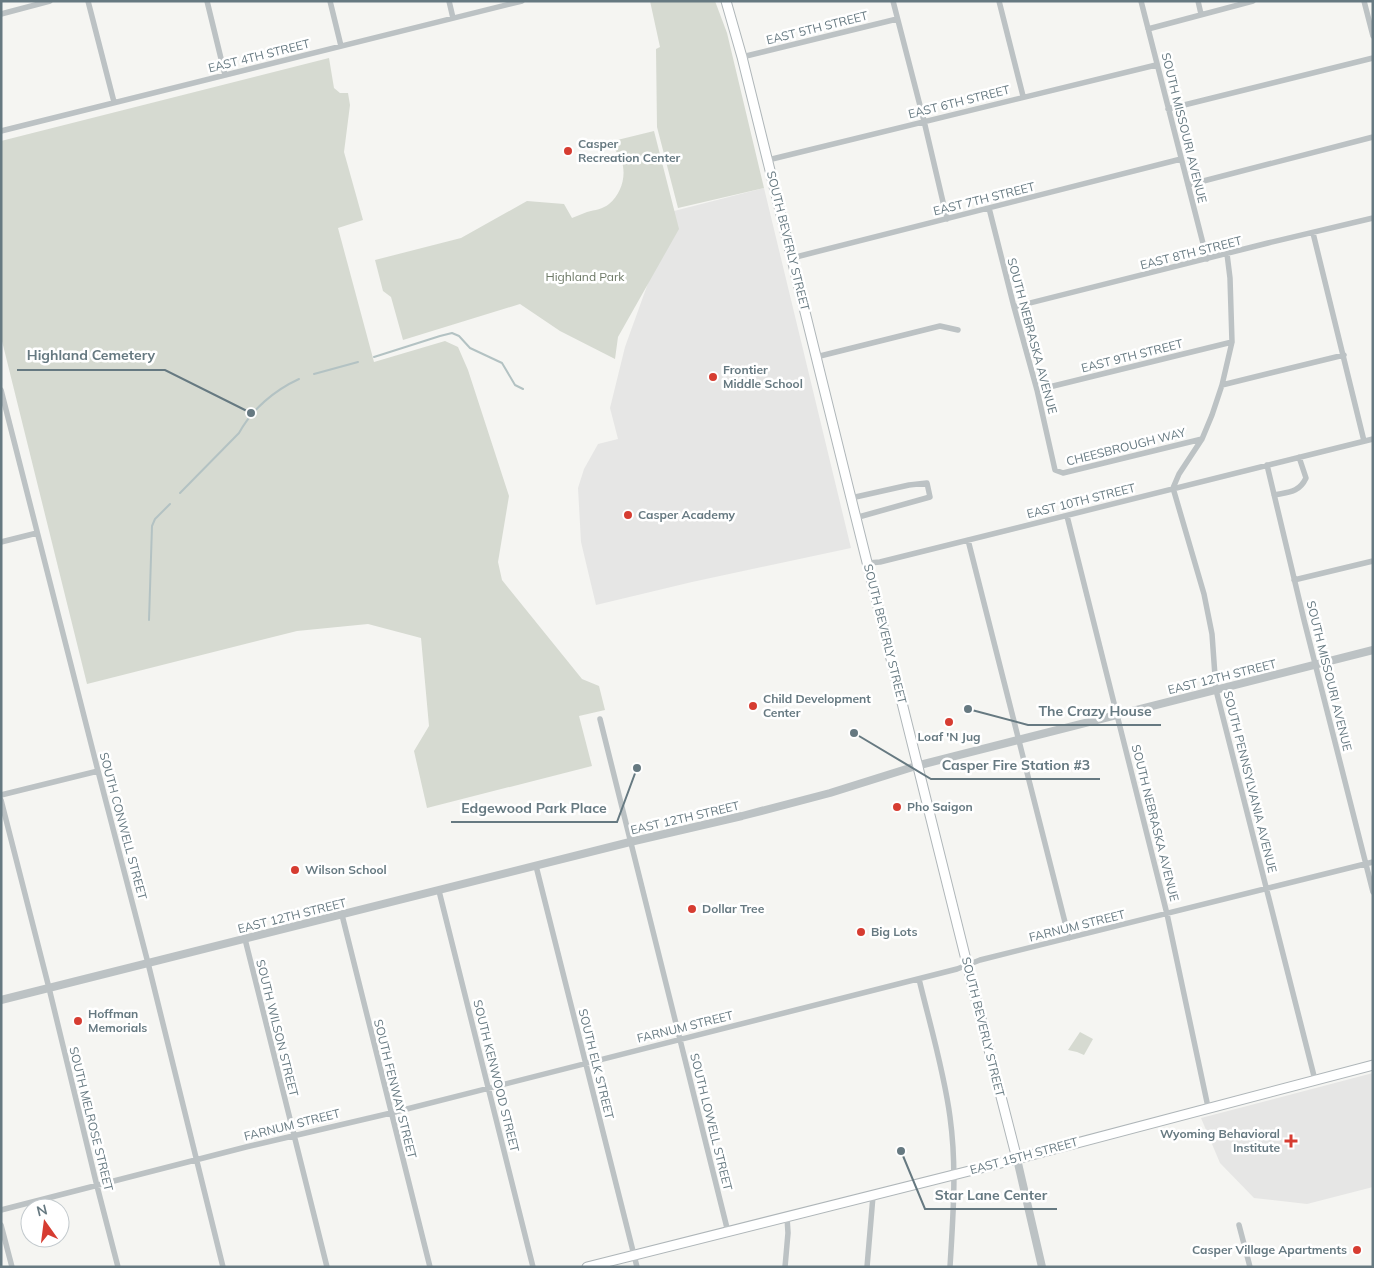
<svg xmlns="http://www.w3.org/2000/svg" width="1374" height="1268" viewBox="0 0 1374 1268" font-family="Mulish,sans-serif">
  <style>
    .built { fill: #e6e6e5 }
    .green { fill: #d6dad1 }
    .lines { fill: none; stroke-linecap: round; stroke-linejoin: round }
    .stream { stroke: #b3c2c3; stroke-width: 2 }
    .secondary-casing { stroke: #afb6b9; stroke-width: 11 }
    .minor { stroke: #bcc2c4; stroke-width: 5.5 }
    .tertiary { stroke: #bcc2c4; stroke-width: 8 }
    .secondary { stroke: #fff; stroke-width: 9 }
    .poi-dot { fill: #d63c31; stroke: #fff; stroke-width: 2 }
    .labels { text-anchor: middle; stroke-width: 5; stroke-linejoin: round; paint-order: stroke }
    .street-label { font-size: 12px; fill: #667981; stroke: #fff }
    .poi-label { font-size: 12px; font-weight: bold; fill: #667981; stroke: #fff; text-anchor: start }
    .park-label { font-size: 12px; fill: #6c7865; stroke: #fff }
    .leader { fill: none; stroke: #667981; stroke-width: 2 }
    .callout-dot { fill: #667981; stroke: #fff; stroke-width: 2 }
    .callout-label { font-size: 14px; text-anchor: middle; font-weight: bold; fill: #667981; stroke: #fff; stroke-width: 5; stroke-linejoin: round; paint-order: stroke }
  </style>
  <rect width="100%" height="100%" fill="#f5f5f2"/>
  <path class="built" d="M764,188L851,548L692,582L596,605L581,542L578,488L584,469L598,444L618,439L610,408L625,347L674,211Z
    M1373,1073V1187L1307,1204L1254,1198L1220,1163L1201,1118Z"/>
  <path class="green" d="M650,1H715L727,33L764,188L678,208L657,127L656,49L660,47Z
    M329,58L334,88L340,93H348L350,105L344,152L363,220L338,228L374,362L445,341L458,347L468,370L509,496L498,562L502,580L582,679L599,686L605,710L579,716L592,766L427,808L414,751L429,726L421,638L368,624L297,631L87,684L1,337V141Z
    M654,131L679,229L618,337L615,359L560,331L520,304L403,340L391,297L383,291L375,260L461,238L527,201L564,204L572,218C577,216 582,214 587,212C595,210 603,209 609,204C625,191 629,165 615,150C612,147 608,145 605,143Z
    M1080,1032L1093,1039L1084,1055L1077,1052L1068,1050Z"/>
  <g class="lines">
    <path class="stream" d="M374,357L440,336L452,333L459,336L470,348L502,363L515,385L523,389
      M314,374L358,362
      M180,493L239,433C252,409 275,390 299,379
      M149,620L152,526L155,519L170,504"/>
    <defs>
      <path id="secondary" d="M726,1L742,57L851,498C905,718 960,939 1017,1159
        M587,1267L1001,1163L1373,1065"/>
    </defs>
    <use href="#secondary" class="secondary-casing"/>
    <path class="minor" d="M88,1L114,102
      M207,1L225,75
      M330,1L341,46
      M449,1L453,18
      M893,1L924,121L947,219
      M999,1L1023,96
      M1141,1L1207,259
      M1198,1L1201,14
      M1364,1L1373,36
      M1,14L50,1
      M1148,29L1253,1
      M742,57L897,19
      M1168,109L1373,58
      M1,131L522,1
      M768,160L1156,65
      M1188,185L1373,137
      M989,208L1014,307L1037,390L1055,470L1063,473L1202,439
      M1313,233L1364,441
      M1227,254L1230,278L1232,342L1222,385L1212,415L1202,439L1179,474L1173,488L1204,594L1212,634L1216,690L1315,1080
      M792,258L1181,159
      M1014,307L1268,243L1373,218
      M816,357L940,326L958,330
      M1222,385L1344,355
      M1,390L98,771L148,963L223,1267
      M1037,390L1232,342
      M1267,465L1304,620L1373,892
      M1274,495C1288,492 1299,493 1306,478L1299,457
      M851,498L909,485L927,483L930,497L855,518
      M1067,516L1167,914L1208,1107
      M968,540L1069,938
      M1,542L37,533
      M868,563L880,562L1373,439
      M1294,580L1373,561
      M600,719L728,1232
      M1,795L98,771
      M1,800L49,988L97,1186L118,1267
      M536,866L637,1267
      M439,891L533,1267
      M342,915L430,1267
      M245,939L327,1267
      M919,979C930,1025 944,1071 950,1117C957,1168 953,1216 950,1267
      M1,1210L246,1147L391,1113L957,969L980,960L1373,862
      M1,1225L12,1267
      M1239,1225L1250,1267
      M785,1267L788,1233L787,1217
      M867,1267L873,1196"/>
    <path class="tertiary" d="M1,1000L630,842L742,816L830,793L916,766L1018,740L1373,650
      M1017,1159L1042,1267"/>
    <use href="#secondary" class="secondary"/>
  </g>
  <g class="poi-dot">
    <circle cx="568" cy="151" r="5"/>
    <circle cx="713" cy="377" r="5"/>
    <circle cx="628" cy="515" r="5"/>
    <circle cx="753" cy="706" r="5"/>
    <circle cx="949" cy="722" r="5"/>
    <circle cx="897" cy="807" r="5"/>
    <circle cx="295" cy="870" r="5"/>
    <circle cx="692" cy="909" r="5"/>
    <circle cx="861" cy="932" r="5"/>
    <circle cx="78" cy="1021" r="5"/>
    <path d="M1288.5 1133.5h5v5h5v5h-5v5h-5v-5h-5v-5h5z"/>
    <circle cx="1357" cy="1250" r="5"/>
  </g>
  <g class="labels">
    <g class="street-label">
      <text transform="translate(817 28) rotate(-14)" y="4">EAST 5TH STREET</text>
      <text transform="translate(259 56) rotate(-14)" y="4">EAST 4TH STREET</text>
      <text transform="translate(959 102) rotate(-14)" y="4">EAST 6TH STREET</text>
      <text transform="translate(1184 128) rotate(76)" y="4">SOUTH MISSOURI AVENUE</text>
      <text transform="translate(984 199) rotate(-14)" y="4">EAST 7TH STREET</text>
      <text transform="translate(788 241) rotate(76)" y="4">SOUTH BEVERLY STREET</text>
      <text transform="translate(1191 253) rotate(-14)" y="4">EAST 8TH STREET</text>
      <text transform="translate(1032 336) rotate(75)" y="4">SOUTH NEBRASKA AVENUE</text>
      <text transform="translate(1132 356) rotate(-14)" y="4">EAST 9TH STREET</text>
      <text transform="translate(1126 447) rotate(-14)" y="4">CHEESBROUGH WAY</text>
      <text transform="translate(1081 501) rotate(-14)" y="4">EAST 10TH STREET</text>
      <text transform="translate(885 634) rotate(76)" y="4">SOUTH BEVERLY STREET</text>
      <text transform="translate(1329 676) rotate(76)" y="4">SOUTH MISSOURI AVENUE</text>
      <text transform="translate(1222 677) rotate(-14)" y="4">EAST 12TH STREET</text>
      <text transform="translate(1250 782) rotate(76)" y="4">SOUTH PENNSYLVANIA AVENUE</text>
      <text transform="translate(685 818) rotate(-13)" y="4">EAST 12TH STREET</text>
      <text transform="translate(1155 823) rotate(76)" y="4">SOUTH NEBRASKA AVENUE</text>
      <text transform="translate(123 826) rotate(75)" y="4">SOUTH CONWELL STREET</text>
      <text transform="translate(292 916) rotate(-14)" y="4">EAST 12TH STREET</text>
      <text transform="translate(1077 926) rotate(-14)" y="4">FARNUM STREET</text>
      <text transform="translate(685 1027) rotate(-14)" y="4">FARNUM STREET</text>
      <text transform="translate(983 1027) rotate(76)" y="4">SOUTH BEVERLY STREET</text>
      <text transform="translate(277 1028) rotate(76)" y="4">SOUTH WILSON STREET</text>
      <text transform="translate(596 1064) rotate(76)" y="4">SOUTH ELK STREET</text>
      <text transform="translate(496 1076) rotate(76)" y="4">SOUTH KENWOOD STREET</text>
      <text transform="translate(395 1089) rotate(76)" y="4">SOUTH FENWAY STREET</text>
      <text transform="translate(91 1119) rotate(76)" y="4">SOUTH MELROSE STREET</text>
      <text transform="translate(711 1122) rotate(76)" y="4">SOUTH LOWELL STREET</text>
      <text transform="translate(292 1125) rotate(-14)" y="4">FARNUM STREET</text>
      <text transform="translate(1024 1156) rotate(-15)" y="4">EAST 15TH STREET</text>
    </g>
    <g class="poi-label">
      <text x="578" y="148">Casper<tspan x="578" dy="14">Recreation Center</tspan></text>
      <text x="723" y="374">Frontier<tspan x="723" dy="14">Middle School</tspan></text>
      <text x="638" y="519">Casper Academy</text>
      <text x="763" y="703">Child Development<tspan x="763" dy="14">Center</tspan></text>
      <text x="949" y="741" text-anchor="middle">Loaf 'N Jug</text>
      <text x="907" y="811">Pho Saigon</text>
      <text x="305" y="874">Wilson School</text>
      <text x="702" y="913">Dollar Tree</text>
      <text x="871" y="936">Big Lots</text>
      <text x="88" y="1018">Hoffman<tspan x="88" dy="14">Memorials</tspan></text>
      <text x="1280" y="1138" text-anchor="end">Wyoming Behavioral<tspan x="1280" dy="14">Institute</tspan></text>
      <text x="1347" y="1254" text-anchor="end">Casper Village Apartments</text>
    </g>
    <g class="park-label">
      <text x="585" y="281">Highland Park</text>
    </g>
  </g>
  <path class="leader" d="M251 413L165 370H17M968 709L1028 725H1161M854 733L931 779H1100M637 768L617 822H451M901 1151L925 1209H1057"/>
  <g class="callout-dot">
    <circle cx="251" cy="413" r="5"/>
    <circle cx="968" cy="709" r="5"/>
    <circle cx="854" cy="733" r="5"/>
    <circle cx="637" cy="768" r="5"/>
    <circle cx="901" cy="1151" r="5"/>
  </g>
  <g class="callout-label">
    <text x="91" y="360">Highland Cemetery</text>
    <text x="1095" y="716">The Crazy House</text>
    <text x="1016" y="770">Casper Fire Station #3</text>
    <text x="534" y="813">Edgewood Park Place</text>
    <text x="991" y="1200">Star Lane Center</text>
  </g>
  <rect width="1374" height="1268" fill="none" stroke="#667981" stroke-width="5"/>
  <g transform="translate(45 1223) rotate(346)"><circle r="24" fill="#ffffff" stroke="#c2c9cd"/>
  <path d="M0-4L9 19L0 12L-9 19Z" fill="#d63c31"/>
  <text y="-8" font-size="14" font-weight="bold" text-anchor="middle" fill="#667981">N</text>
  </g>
</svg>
